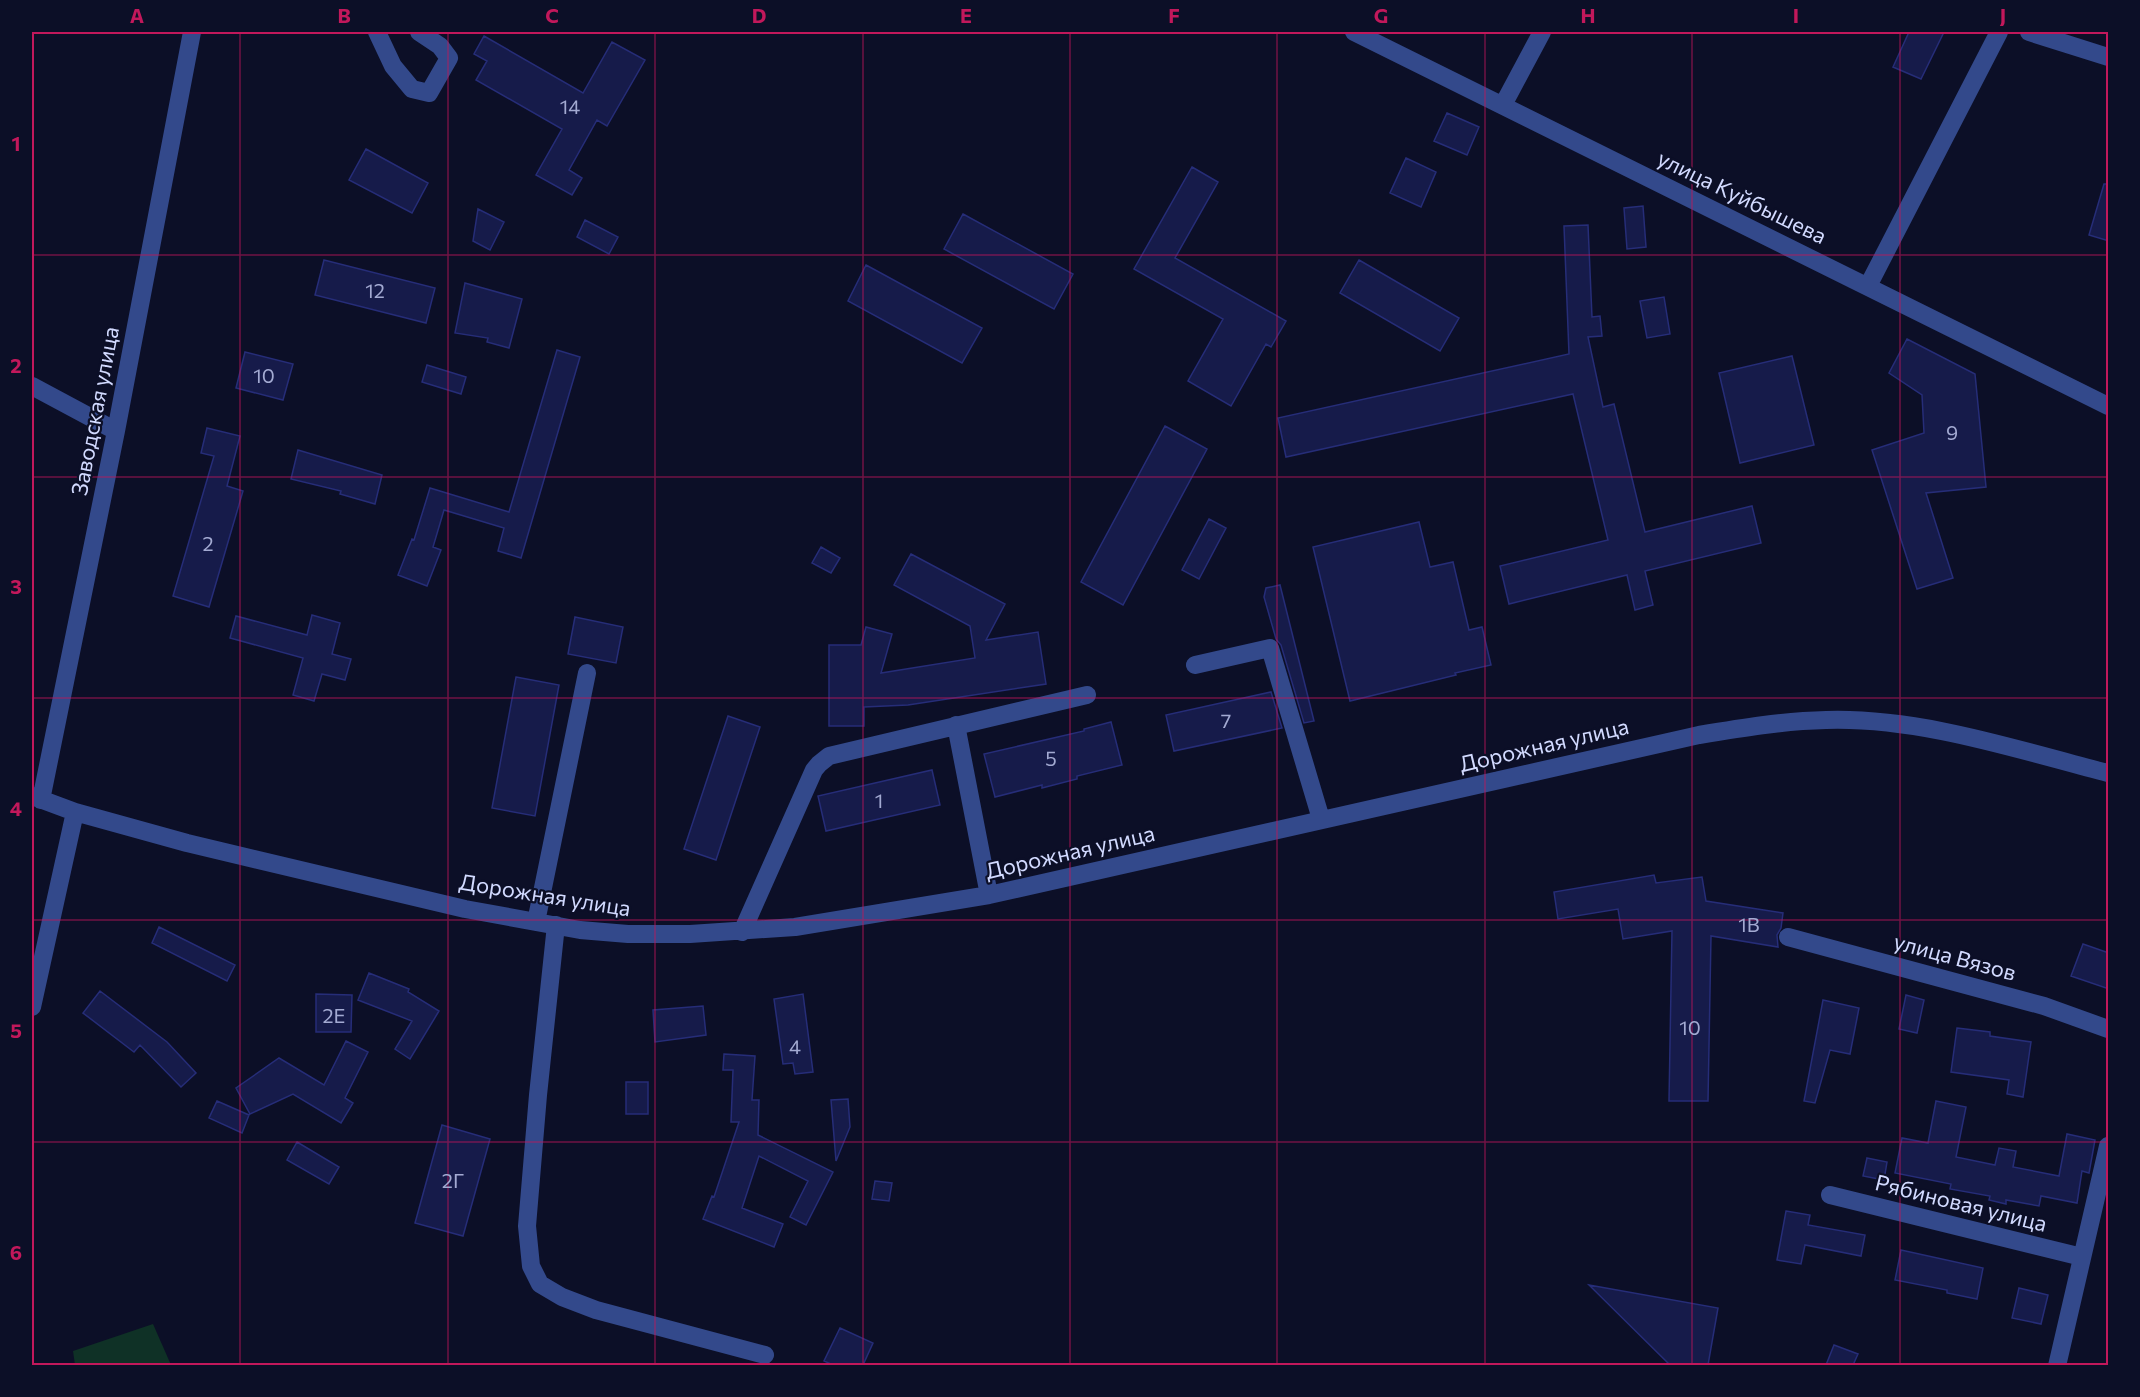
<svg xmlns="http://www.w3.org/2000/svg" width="2140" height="1397" viewBox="0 0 2140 1397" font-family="Commissioner,sans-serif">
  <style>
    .green { fill: #0f3126 }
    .building { fill: #161b4a; stroke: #262d78; stroke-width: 1.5 }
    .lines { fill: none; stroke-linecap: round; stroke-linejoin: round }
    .minor { stroke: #33498b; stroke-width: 18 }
    .grid { fill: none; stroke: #c2185b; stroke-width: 1.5; stroke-opacity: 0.55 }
    .labels { text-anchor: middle; stroke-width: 4.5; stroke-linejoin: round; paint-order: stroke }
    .number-label { font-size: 20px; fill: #a3aad2 }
    .street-label { font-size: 22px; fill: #d2daff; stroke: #0c0f27 }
    .neatline { fill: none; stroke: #c2185b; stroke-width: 2 }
    .grid-label { font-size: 20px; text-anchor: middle; font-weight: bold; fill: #c2185b }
  </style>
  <rect width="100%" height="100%" fill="#0c0f27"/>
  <path class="green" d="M153,1324L171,1365H75L73,1351Z"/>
  <path class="building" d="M1909,32H1944L1921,79L1893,67Z
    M484,36L583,93L612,42L645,60L607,126L597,120L569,170L582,178L572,195L536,175L562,129L476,80L487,61L474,54Z
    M1447,113L1479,127L1467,155L1434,141Z
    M366,149L428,183L412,213L349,180Z
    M1406,158L1436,172L1421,207L1390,193Z
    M1192,167L1218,182L1175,258L1286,321L1271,347L1266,344L1231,406L1188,381L1223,319L1134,269Z
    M2104,184H2109V241L2089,235Z
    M1643,206L1646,247L1627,249L1624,208Z
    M478,209L504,222L490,250L473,241Z
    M963,214L1073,274L1054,309L944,249Z
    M585,220L618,237L609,254L577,237Z
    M1588,225L1592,317L1600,316L1602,336L1588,337L1603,407L1614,404L1645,532L1752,506L1761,543L1645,571L1653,605L1635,610L1627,575L1509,604L1500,566L1608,540L1573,394L1286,457L1278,418L1569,354L1564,226Z
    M324,260L435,288L426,323L315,295Z
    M1359,260L1459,318L1440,351L1340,293Z
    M866,265L982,328L962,363L848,301Z
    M465,283L522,299L509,348L487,342L488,338L455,333Z
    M1664,297L1670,334L1647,338L1640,301Z
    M1907,339L1975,374L1986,487L1926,493L1953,578L1917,589L1872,450L1924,433L1922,395L1889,373Z
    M557,350L580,357L521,558L498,551L504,528L444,510L433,547L441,550L427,586L398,575L412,539L414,540L430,488L509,512Z
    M245,352L293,364L283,400L236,388Z
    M1792,356L1814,445L1740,463L1719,373Z
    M427,365L466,377L461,394L422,382Z
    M1165,426L1207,449L1123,605L1081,582Z
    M207,428L240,436L227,486L243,491L209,607L173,596L214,456L201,453Z
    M298,450L382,475L375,504L340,494L341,491L291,479Z
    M1209,519L1226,528L1199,579L1182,570Z
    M1419,522L1430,567L1453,562L1469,630L1482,627L1491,665L1455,673L1456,675L1350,701L1313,547Z
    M821,547L840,558L831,573L812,563Z
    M911,554L1005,604L986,640L1038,632L1046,684L908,705L864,707V726H829V645H861L866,627L892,634L881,673L975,658L970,626L894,585Z
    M1280,585L1314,721L1304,723L1281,645L1276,639L1264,597L1266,588Z
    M312,615L340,623L332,654L351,659L345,680L322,674L314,701L293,695L303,658L230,638L236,616L307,635Z
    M575,617L623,627L616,663L568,654Z
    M516,677L559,685L535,816L492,808Z
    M1271,692L1282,728L1174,751L1166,715Z
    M728,716L760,727L716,860L684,849Z
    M1111,722L1122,765L1077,776V779L1042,788V785L995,797L984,754L1084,731V729Z
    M932,770L940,805L826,831L818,796Z
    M1654,875L1656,883L1702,877L1706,901L1783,913L1781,928L1777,935L1778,947L1711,936L1708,1101H1669L1672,931L1623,939L1618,909L1558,919L1554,892Z
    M159,927L235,965L227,981L152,943Z
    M2083,944L2109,953V989L2071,976Z
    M369,973L409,989L408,992L439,1011L410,1059L395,1049L412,1021L358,1000Z
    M100,991L167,1042L196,1073L181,1087L140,1045L134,1052L83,1013Z
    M316,994L352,995L351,1032H316Z
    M803,994L813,1072L795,1074L793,1063L783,1064L774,999Z
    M1906,995L1924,1000L1917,1033L1899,1029Z
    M1823,1000L1859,1008L1850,1054L1830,1050L1815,1103L1804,1101Z
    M703,1006L706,1035L655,1042L653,1010Z
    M1957,1028L1990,1032V1036L2031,1042L2023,1097L2007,1094L2009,1080L1951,1072Z
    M346,1041L368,1052L345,1098L353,1103L341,1123L293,1094L250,1114L236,1088L279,1058L324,1085Z
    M724,1054L755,1056L752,1100H759L758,1135L833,1172L806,1225L790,1217L808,1181L759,1156L742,1208L783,1224L774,1247L703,1219L712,1196L714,1197L739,1122H731L733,1070H723Z
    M626,1082H648V1114H626Z
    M848,1099L850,1127L836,1161L831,1100Z
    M217,1101L249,1115L242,1133L209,1118Z
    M1936,1101L1966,1107L1956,1157L1995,1165L1999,1148L2016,1151L2013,1167L2059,1176L2067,1134L2095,1140L2089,1173L2082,1171L2077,1203L2041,1196L2039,1206L2006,1200V1204L1989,1200L1990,1196L1950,1189L1951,1184L1895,1173L1902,1138L1928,1143Z
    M442,1125L490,1139L463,1236L415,1223Z
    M297,1142L339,1167L329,1184L287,1160Z
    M1867,1158L1887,1162L1884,1180L1863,1176Z
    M875,1181L892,1183L889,1201L872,1199Z
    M1786,1211L1810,1215L1808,1225L1865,1235L1861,1256L1805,1245L1801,1264L1777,1260Z
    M1901,1250L1983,1268L1977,1299L1947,1293V1290L1895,1280Z
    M1589,1285L1718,1308L1708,1365H1670Z
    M2019,1288L2048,1295L2041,1324L2012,1318Z
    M840,1328L873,1343L863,1365H833L824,1361Z
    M1834,1345L1858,1354L1853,1365H1826Z"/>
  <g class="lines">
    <path class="minor" d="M377,32L393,66L412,89L429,93L449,58L440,46L419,32
      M1354,32L2108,406
      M2029,32L2108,57
      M1503,105L1542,32
      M1868,286L1999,32
      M32,386L116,431
      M1195,665L1270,648L1321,819
      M956,725L989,895
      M32,796L75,812L187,843L465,909L580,930L628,934H690L795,927L989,895L1699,735C1741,728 1783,721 1826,720C1920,717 2018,750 2108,773
      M41,800L116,431L192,32
      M536,922L587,673
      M556,925L538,1095L527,1226L531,1266L540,1284L562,1297L596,1310L765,1355
      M742,932L814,770L819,764L829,756L1087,695
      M1788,937L2044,1006L2108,1029
      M32,1007L75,812
      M1830,1195L2082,1257
      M2057,1366L2108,1146"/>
  </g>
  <path class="grid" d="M240,32V1366M448,32V1366M655,32V1366M863,32V1366M1070,32V1366M1277,32V1366M1485,32V1366M1692,32V1366M1900,32V1366M32,255H2108M32,477H2108M32,698H2108M32,920H2108M32,1142H2108"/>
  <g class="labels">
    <g class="number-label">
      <text x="570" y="114">14</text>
      <text x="375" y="298">12</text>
      <text x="264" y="383">10</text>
      <text x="1952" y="440">9</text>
      <text x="208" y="551">2</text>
      <text x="1226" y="728">7</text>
      <text x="1051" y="766">5</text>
      <text x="879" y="808">1</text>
      <text x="1749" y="932">1В</text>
      <text x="334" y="1023">2Е</text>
      <text x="1690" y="1035">10</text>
      <text x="795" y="1054">4</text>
      <text x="453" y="1188">2Г</text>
    </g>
    <g class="street-label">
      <text transform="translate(1742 197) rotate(26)" y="8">улица Куйбышева</text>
      <text transform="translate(95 411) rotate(-79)" y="8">Заводская улица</text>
      <text transform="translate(1544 745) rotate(-13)" y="8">Дорожная улица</text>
      <text transform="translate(1070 852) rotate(-13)" y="8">Дорожная улица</text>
      <text transform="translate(545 895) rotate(9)" y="8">Дорожная улица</text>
      <text transform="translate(1955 957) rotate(15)" y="8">улица Вязов</text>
      <text transform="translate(1961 1203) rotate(14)" y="8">Рябиновая улица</text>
    </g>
  </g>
  <rect width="2140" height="1397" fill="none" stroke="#0c0f27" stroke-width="66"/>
  <rect x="33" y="33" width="2074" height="1331" class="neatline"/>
  <g class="grid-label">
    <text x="137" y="23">A</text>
    <text x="344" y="23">B</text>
    <text x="552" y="23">C</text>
    <text x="759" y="23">D</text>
    <text x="966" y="23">E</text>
    <text x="1174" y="23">F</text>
    <text x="1381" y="23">G</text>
    <text x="1588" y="23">H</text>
    <text x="1796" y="23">I</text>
    <text x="2003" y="23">J</text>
    <text x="16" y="151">1</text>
    <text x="16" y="373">2</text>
    <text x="16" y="594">3</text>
    <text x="16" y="816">4</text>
    <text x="16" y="1038">5</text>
    <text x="16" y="1260">6</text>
  </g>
</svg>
